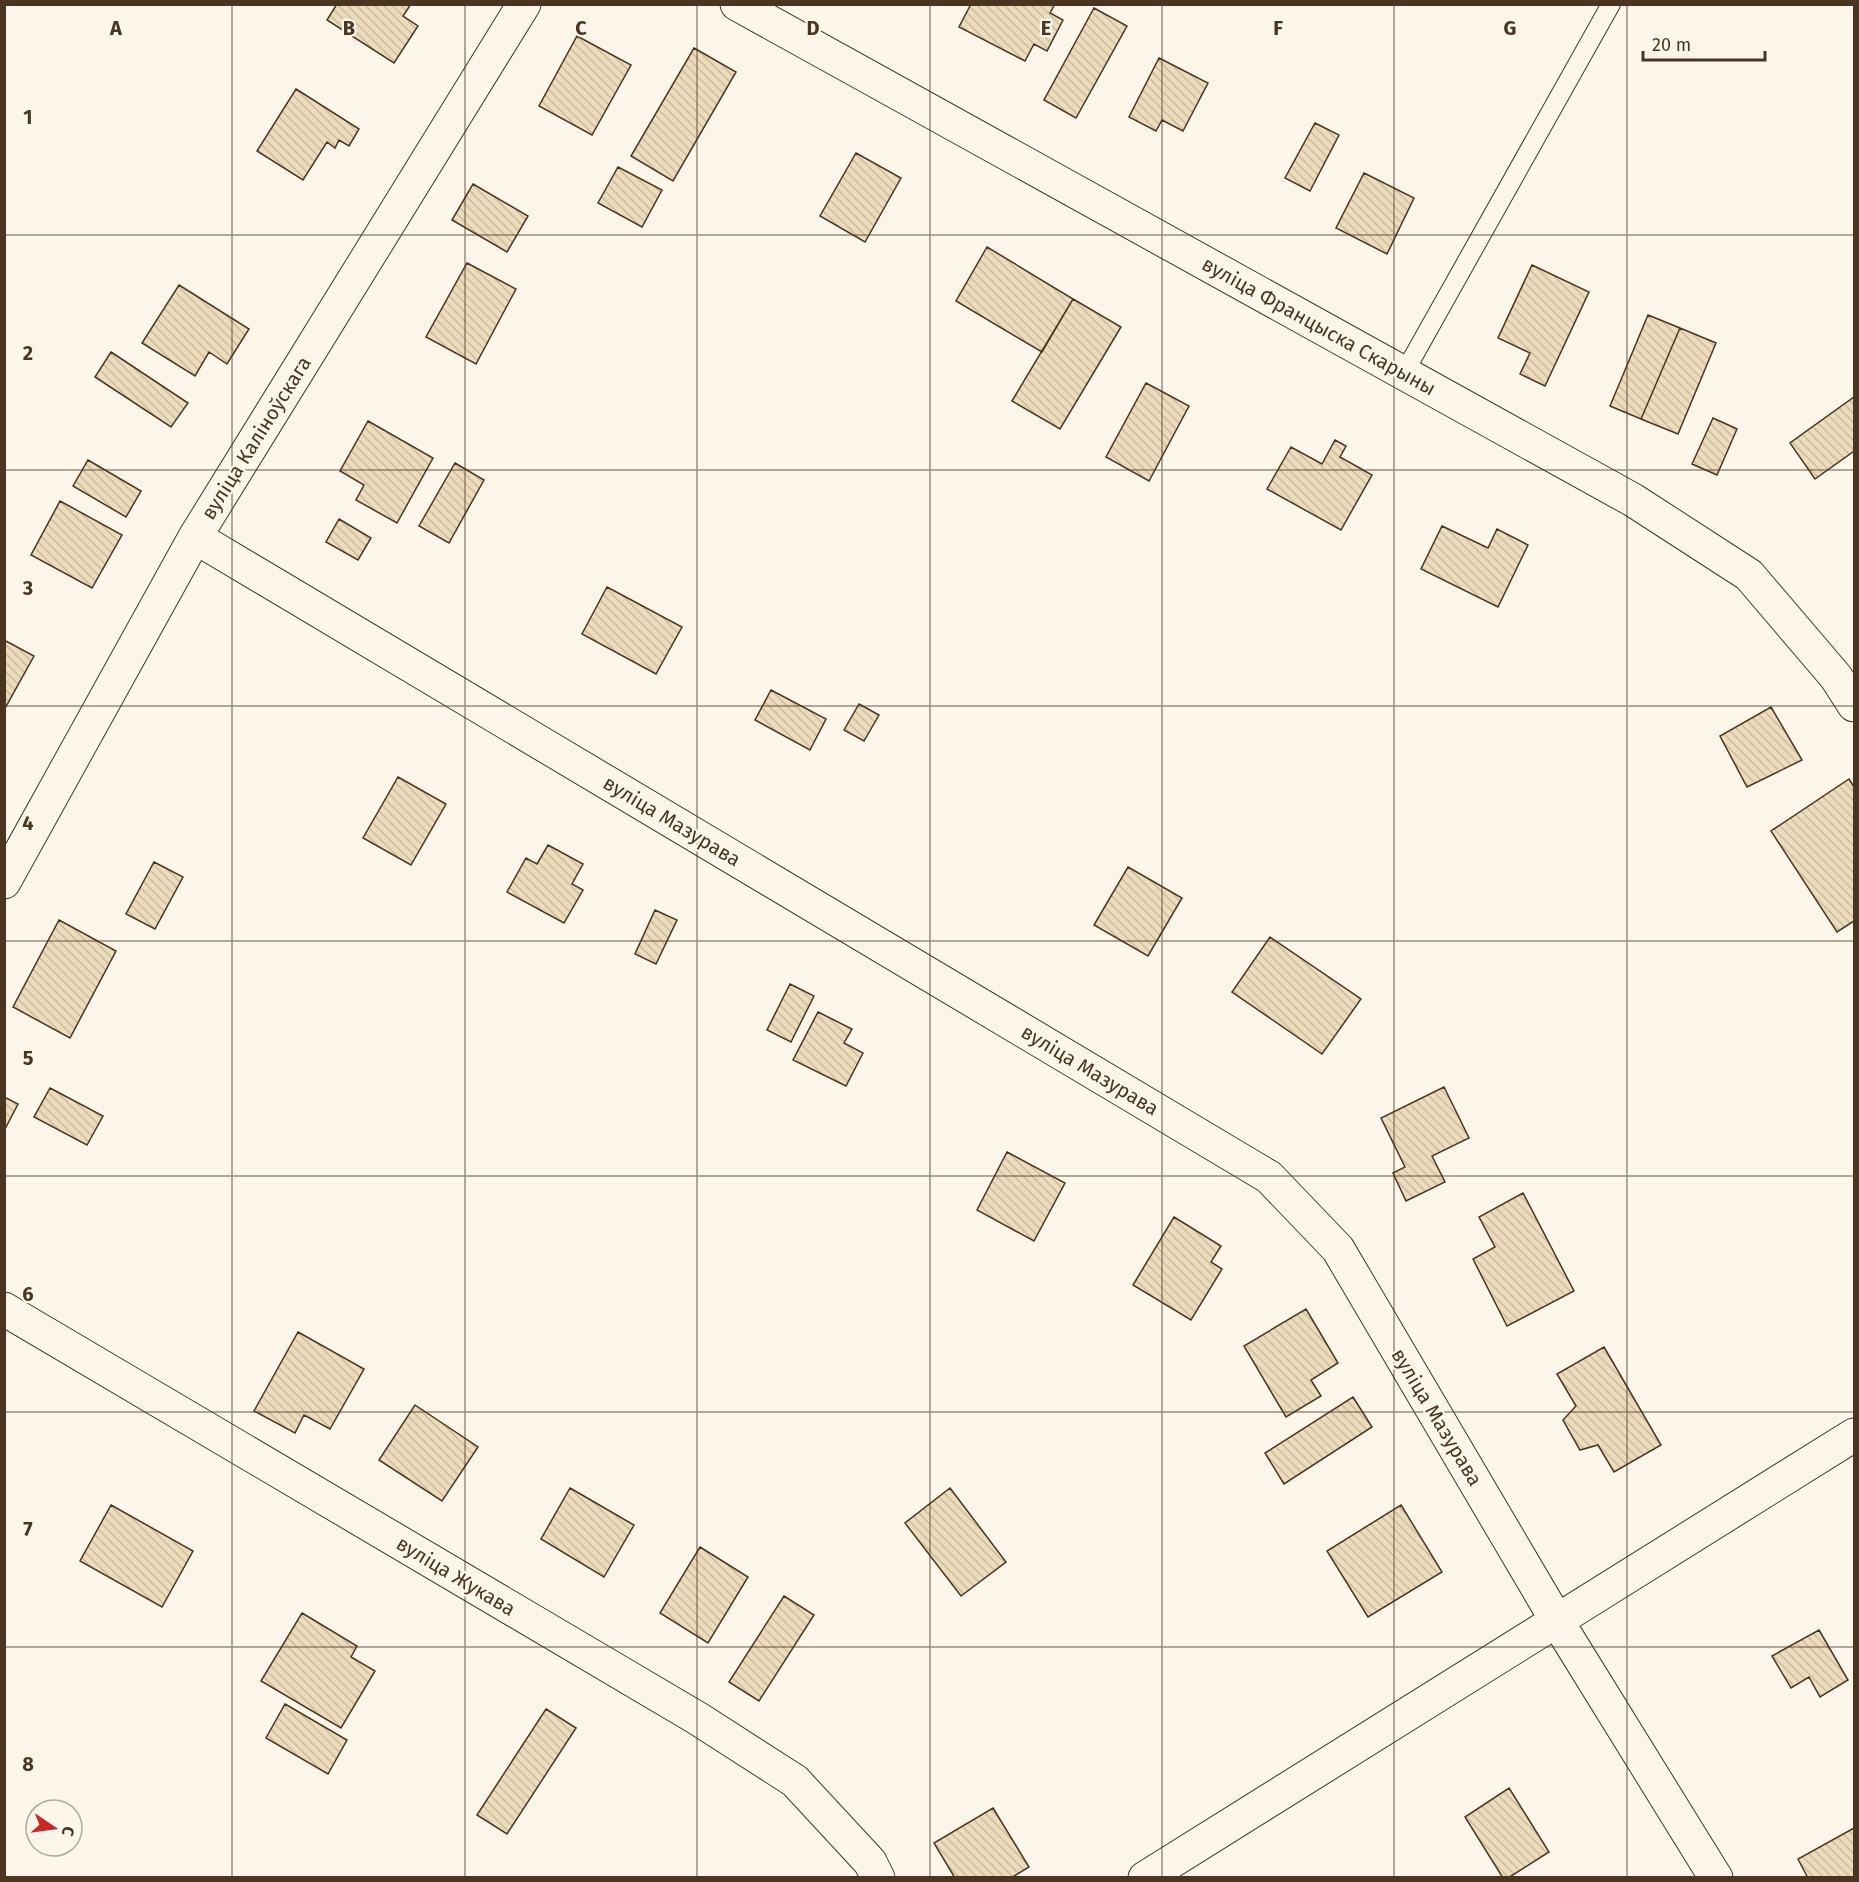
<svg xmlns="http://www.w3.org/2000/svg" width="1859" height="1882" viewBox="0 0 1859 1882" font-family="'Fira Sans',sans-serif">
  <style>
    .building { fill: url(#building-back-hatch); stroke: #4a3520; stroke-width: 1.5 }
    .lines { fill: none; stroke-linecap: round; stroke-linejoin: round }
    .lane-casing { stroke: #4a3520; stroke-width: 20 }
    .street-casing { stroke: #4a3520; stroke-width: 35 }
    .lane { stroke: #fbf6e9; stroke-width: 18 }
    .street { stroke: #fbf6e9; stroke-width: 33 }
    .grid { fill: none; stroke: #4a3520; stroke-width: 1.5; stroke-opacity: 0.55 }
    .labels { text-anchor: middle; stroke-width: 4.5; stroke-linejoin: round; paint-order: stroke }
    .street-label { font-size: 20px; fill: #4a3520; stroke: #fbf6e9 }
    .grid-label { font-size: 20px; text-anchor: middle; font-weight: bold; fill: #4a3520; stroke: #fbf6e9; stroke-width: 4.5; stroke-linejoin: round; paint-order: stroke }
  </style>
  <defs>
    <pattern id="building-back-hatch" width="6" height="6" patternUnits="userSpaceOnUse" patternTransform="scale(1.5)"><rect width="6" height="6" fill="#ecdcbc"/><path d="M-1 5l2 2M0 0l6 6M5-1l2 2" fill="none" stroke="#ccbda1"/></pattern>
  </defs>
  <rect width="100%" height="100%" fill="#fbf6e9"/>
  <path class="building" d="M337,4H411L403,16L418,26L394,63L327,20Z
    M971,4H1055L1050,13L1063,20L1047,51L1034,44L1025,61L959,27Z
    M1094,8L1127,26L1076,118L1044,100Z
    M577,36L631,65L592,135L539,106Z
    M694,48L736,72L673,181L631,156Z
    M1159,58L1208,83L1183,131L1162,120L1156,131L1129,117Z
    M296,89L359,129L349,146L339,140L335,148L327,142L303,180L257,151Z
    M1315,123L1339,135L1310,191L1285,178Z
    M856,153L901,178L865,242L820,216Z
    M618,167L662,190L642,227L598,203Z
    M1364,173L1414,198L1387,254L1336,228Z
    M473,184L528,216L507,252L452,220Z
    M987,247L1073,299L1042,352L956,301Z
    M467,263L516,289L476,364L426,337Z
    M1532,265L1589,292L1545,386L1520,374L1530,353L1498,338Z
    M179,285L249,329L227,364L209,352L195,376L142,343Z
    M1073,299L1121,327L1060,429L1012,401Z
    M1648,315L1680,328L1641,419L1610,406Z
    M1680,328L1716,343L1678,434L1641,419Z
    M111,352L188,403L171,427L95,377Z
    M1146,383L1189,406L1149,481L1106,457Z
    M1854,397V451L1815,479L1790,443Z
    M1713,418L1737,429L1717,475L1692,464Z
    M368,421L433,458L397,523L356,500L364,485L340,471Z
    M1335,440L1346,446L1340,457L1372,475L1341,530L1267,489L1291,447L1322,464Z
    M88,460L141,491L126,517L73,486Z
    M455,463L484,480L449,543L419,526Z
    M60,501L122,535L92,588L31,555Z
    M339,519L371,538L358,560L326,542Z
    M1442,526L1488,548L1497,529L1528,545L1498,607L1421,569Z
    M607,587L682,627L656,674L582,634Z
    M4,640L34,656L4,710Z
    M771,690L826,719L810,750L755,720Z
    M859,704L879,715L864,741L844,730Z
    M1771,707L1802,760L1747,787L1720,736Z
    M398,777L446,804L411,865L363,838Z
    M1849,779L1854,787V921L1837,932L1771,831Z
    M548,845L583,864L572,884L583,890L564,923L507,892L526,858L537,864Z
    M154,862L183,877L155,929L126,914Z
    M1128,867L1182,898L1148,956L1094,925Z
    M655,910L677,920L656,964L635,954Z
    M59,920L116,951L70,1038L13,1007Z
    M1270,937L1361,999L1322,1054L1232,992Z
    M790,984L814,996L791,1042L767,1030Z
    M818,1012L852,1029L844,1043L863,1053L846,1086L793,1060Z
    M1444,1087L1469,1138L1432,1156L1445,1182L1406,1201L1393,1173L1405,1167L1381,1118Z
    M50,1088L103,1116L87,1145L34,1117Z
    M4,1097L18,1104L4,1131Z
    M1007,1152L1065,1183L1034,1241L977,1210Z
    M1523,1193L1574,1291L1507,1326L1473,1259L1495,1247L1479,1217Z
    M1174,1217L1221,1246L1211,1262L1222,1269L1191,1320L1133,1285Z
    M1306,1309L1338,1363L1311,1380L1321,1396L1286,1417L1244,1346Z
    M298,1332L364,1369L330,1429L304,1415L295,1433L254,1411Z
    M1604,1347L1661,1445L1614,1472L1598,1445L1580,1450L1563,1420L1576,1406L1557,1374Z
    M1353,1397L1372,1427L1284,1484L1265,1453Z
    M415,1405L478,1447L442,1501L379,1460Z
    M570,1488L634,1525L604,1577L541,1539Z
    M950,1488L1006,1562L961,1596L905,1523Z
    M111,1505L193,1551L162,1607L80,1561Z
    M1401,1505L1442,1572L1368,1617L1327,1551Z
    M700,1547L748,1577L708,1643L660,1613Z
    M784,1596L814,1615L759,1701L729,1682Z
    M302,1613L357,1646L351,1657L375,1671L341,1728L261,1681Z
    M1819,1630L1848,1680L1820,1697L1809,1677L1791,1688L1772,1656Z
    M285,1704L347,1740L328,1774L266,1738Z
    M546,1709L576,1728L507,1834L477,1815Z
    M1509,1788L1549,1852L1508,1878H1503L1465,1817Z
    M993,1808L1029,1867L1011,1878H955L934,1843Z
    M1854,1828V1878H1808L1798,1859Z"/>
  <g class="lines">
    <defs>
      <path id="lane" d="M1404,373L1611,4"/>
      <path id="street" d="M737,4L1633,500L1749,575L1836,677L1854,705
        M195,537L1269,1177L1338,1249L1557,1621L1716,1878
        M4,882L195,537L524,4
        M4,1309L697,1718L795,1781L870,1862L878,1878
        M1145,1878L1854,1435"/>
    </defs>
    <use href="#lane" class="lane-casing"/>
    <use href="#street" class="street-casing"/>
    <use href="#lane" class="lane"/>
    <use href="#street" class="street"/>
  </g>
  <path class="grid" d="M232,4V1878M465,4V1878M697,4V1878M930,4V1878M1162,4V1878M1394,4V1878M1627,4V1878M4,235H1854M4,470H1854M4,706H1854M4,941H1854M4,1176H1854M4,1412H1854M4,1647H1854"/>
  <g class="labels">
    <g class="street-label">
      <text transform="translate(1319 326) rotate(29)" y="7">вуліца Францыска Скарыны</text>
      <text transform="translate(256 438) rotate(-58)" y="7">вуліца Каліноўскага</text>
      <text transform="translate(672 821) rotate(31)" y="7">вуліца Мазурава</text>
      <text transform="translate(1090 1070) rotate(31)" y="7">вуліца Мазурава</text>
      <text transform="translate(1437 1417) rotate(59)" y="7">вуліца Мазурава</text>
      <text transform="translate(456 1576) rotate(31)" y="7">вуліца Жукава</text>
    </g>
  </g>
  <g class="grid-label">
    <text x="116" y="35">A</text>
    <text x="349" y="35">B</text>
    <text x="581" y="35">C</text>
    <text x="813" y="35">D</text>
    <text x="1046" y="35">E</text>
    <text x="1278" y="35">F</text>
    <text x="1510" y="35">G</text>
    <text x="28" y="124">1</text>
    <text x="28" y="360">2</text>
    <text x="28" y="595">3</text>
    <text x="28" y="830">4</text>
    <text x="28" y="1065">5</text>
    <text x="28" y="1301">6</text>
    <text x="28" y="1536">7</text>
    <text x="28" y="1771">8</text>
  </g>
  <rect width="1859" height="1882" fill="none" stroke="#4a3520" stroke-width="12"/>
  <g transform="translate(54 1828) rotate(103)"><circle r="28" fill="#fbf6e9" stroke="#b4a999" stroke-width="1.5"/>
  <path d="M0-4.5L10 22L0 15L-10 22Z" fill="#c62828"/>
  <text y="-9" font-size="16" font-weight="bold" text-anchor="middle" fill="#4a3520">С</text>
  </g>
  <path d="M1643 51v9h122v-9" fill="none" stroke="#4a3520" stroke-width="3"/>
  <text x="1652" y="51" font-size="18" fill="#4a3520" stroke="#fbf6e9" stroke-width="4.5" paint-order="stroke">20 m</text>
</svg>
